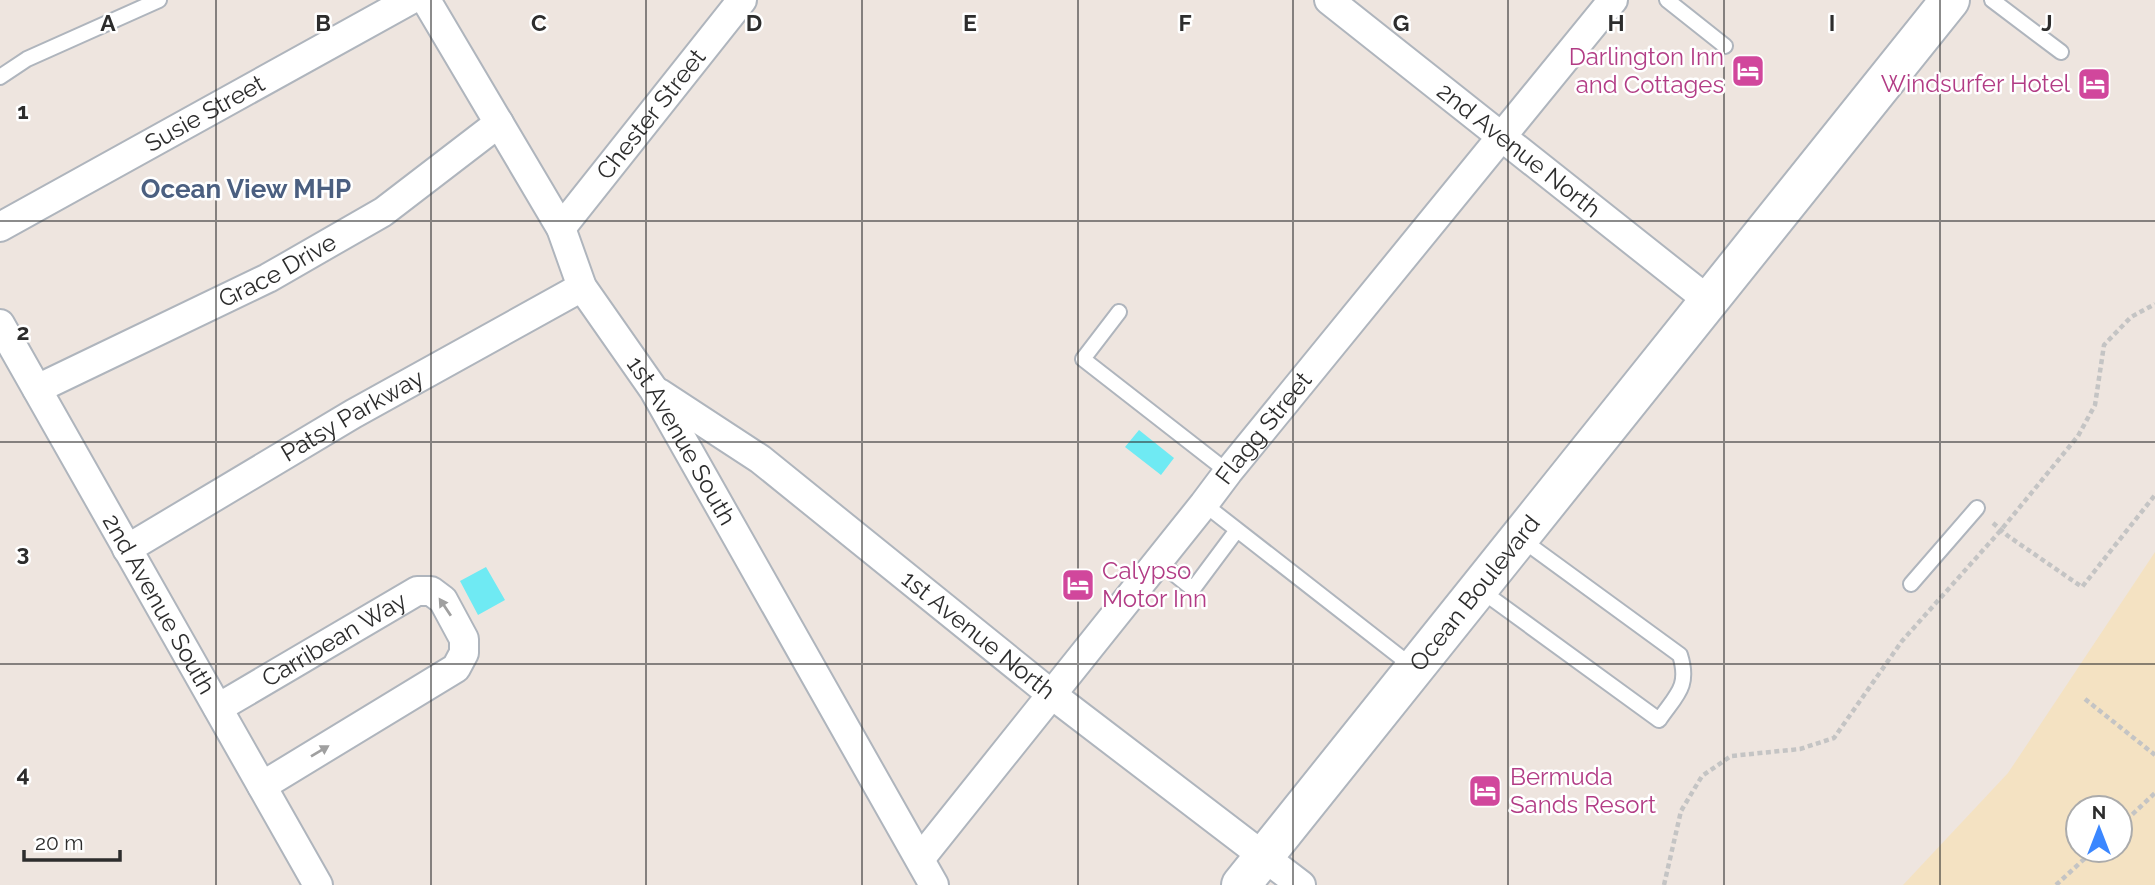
<svg xmlns="http://www.w3.org/2000/svg" width="2155" height="885" viewBox="0 0 2155 885" font-family="Raleway,sans-serif">
  <style>
    .sand { fill: #f4e2c2; fill-rule: evenodd }
    .water { fill: #6feaf3 }
    .lines { fill: none; stroke-linecap: round; stroke-linejoin: round }
    .service-casing { stroke: #afb5bd; stroke-width: 18 }
    .minor-casing { stroke: #afb5bd; stroke-width: 32 }
    .secondary-casing { stroke: #afb5bd; stroke-width: 42 }
    .path { stroke: #c4c4c4; stroke-width: 4.5; stroke-dasharray: 5 3.5; stroke-linecap: butt }
    .service { stroke: #fff; stroke-width: 14 }
    .minor { stroke: #fff; stroke-width: 28 }
    .secondary { stroke: #fff; stroke-width: 38 }
    .oneway { fill: #a0a0a0 }
    .grid { fill: none; stroke: #2d2d2d; stroke-width: 2; stroke-opacity: 0.55 }
    .labels { text-anchor: middle; stroke-width: 5; stroke-linejoin: round; paint-order: stroke }
    .hotel-label { font-size: 24px; fill: #b23c85; stroke: #fff; text-anchor: end }
    .street-label { font-size: 24px; fill: #2d2d2d; stroke: #fff }
    .neighbourhood-label { font-size: 26px; font-weight: bold; fill: #4b5f80; stroke: #fff }
    .grid-label { font-size: 23px; text-anchor: middle; font-weight: bold; fill: #2d2d2d; stroke: #fff; stroke-width: 5; stroke-linejoin: round; paint-order: stroke }
  </style>
  <rect width="100%" height="100%" fill="#eee5df"/>
  <path class="sand" d="M2155,552V885H1903L2008,773ZM2078,808H2120V850H2078Z"/>
  <path class="water" d="M1139,430L1174,458L1161,475L1125,447Z
    M486,567L505,600L478,615L460,581Z"/>
  <g class="lines">
    <defs>
      <path id="service" d="M1667,0L1725,46
        M1992,0L2061,52
        M0,77L27,59L159,0
        M1119,312L1083,359L1228,472
        M1204,504L1413,667
        M1158,561L1193,589L1237,530
        M1911,584L1977,508
        M1479,589L1659,720C1676,695 1690,687 1680,655L1521,539"/>
      <g id="minor">
        <path id="s1" d="M426,0L561,228L582,287L654,390L934,885"/>
        <path id="s2" d="M1329,0L1709,301"/>
        <path id="s3" d="M0,227L410,0"/>
        <path id="s4" d="M561,228L742,0"/>
        <path id="s5" d="M0,324L318,885"/>
        <path id="s6" d="M37,389L268,278L383,212L499,123"/>
        <path id="s7" d="M659,393L760,459L1051,694L1301,885"/>
        <path id="s8" d="M127,549L353,414L582,287"/>
        <path id="s9" d="M218,708L417,591H431L443,600L464,639V653L456,668L262,786"/>
        <path id="s10" d="M920,859L1204,504L1228,472L1613,0"/>
      </g>
      <g id="secondary">
        <path id="s11" d="M1241,885L1950,0"/>
      </g>
    </defs>
    <use href="#service" class="service-casing"/>
    <use href="#minor" class="minor-casing"/>
    <use href="#secondary" class="secondary-casing"/>
    <path class="path" d="M1993,523L2008,536L2082,587L2155,495
      M2085,699L2155,755
      M2120,826L2155,793
      M1664,885L1681,811L1702,776L1731,756L1800,749L1834,738L1902,641L2001,530L2078,436L2095,405L2104,345L2131,317L2155,304
      M2056,885L2094,850"/>
    <use href="#service" class="service"/>
    <use href="#minor" class="minor"/>
    <use href="#secondary" class="secondary"/>
  </g>
  <defs><path id="oneway-solid" d="M-6-.8H1V-3.2L6.5 0L1 3.2V.8H-6Z" transform="scale(1.75)"/></defs>
  <g class="oneway">
    <use href="#oneway-solid" transform="translate(445 607) rotate(-124)"/>
    <use href="#oneway-solid" transform="translate(320 751) rotate(-31)"/>
  </g>
  <path class="grid" d="M216,0V885M431,0V885M646,0V885M862,0V885M1078,0V885M1293,0V885M1508,0V885M1724,0V885M1940,0V885M0,221H2155M0,442H2155M0,664H2155"/>
  <defs>
    <symbol id="hotel-square" viewBox="-11 -11 22 22"><rect x="-9" y="-9" width="18" height="18" rx="4" fill="#d1479c" stroke="#fff"/><path d="M-6-4.5h1.5V1H6V5H4.5V3h-9V5H-6ZM-4 0a1.8 1.8 0 1 1 3.6 0ZM.5 0V-2.5h3Q6-2.5 6 0Z" fill="#fff"/></symbol>
  </defs>
  <g fill-rule="evenodd">
    <use href="#hotel-square" x="1729" y="52" width="38" height="38"/>
    <use href="#hotel-square" x="2075" y="65" width="38" height="38"/>
    <use href="#hotel-square" x="1059" y="566" width="38" height="38"/>
    <use href="#hotel-square" x="1466" y="772" width="38" height="38"/>
  </g>
  <g class="labels">
    <g class="hotel-label">
      <text x="1724" y="65">Darlington Inn<tspan x="1724" dy="28">and Cottages</tspan></text>
      <text x="2070" y="92">Windsurfer Hotel</text>
      <text x="1102" y="579" text-anchor="start">Calypso<tspan x="1102" dy="28">Motor Inn</tspan></text>
      <text x="1510" y="785" text-anchor="start">Bermuda<tspan x="1510" dy="28">Sands Resort</tspan></text>
    </g>
    <g class="street-label">
      <text dy="8" stroke="none"><textPath href="#s3" startOffset="234">Susie Street</textPath></text>
      <text dy="8" stroke="none"><textPath href="#s4" startOffset="145">Chester Street</textPath></text>
      <text dy="8" stroke="none"><textPath href="#s2" startOffset="242">2nd Avenue North</textPath></text>
      <text dy="8" stroke="none"><textPath href="#s6" startOffset="268">Grace Drive</textPath></text>
      <text dy="8" stroke="none"><textPath href="#s8" startOffset="262">Patsy Parkway</textPath></text>
      <text dy="8" stroke="none"><textPath href="#s10" startOffset="551">Flagg Street</textPath></text>
      <text dy="8" stroke="none"><textPath href="#s1" startOffset="511">1st Avenue South</textPath></text>
      <text dy="8" stroke="none"><textPath href="#s11" startOffset="374">Ocean Boulevard</textPath></text>
      <text dy="8" stroke="none"><textPath href="#s5" startOffset="322">2nd Avenue South</textPath></text>
      <text dy="8" stroke="none"><textPath href="#s7" startOffset="401">1st Avenue North</textPath></text>
      <text dy="8" stroke="none"><textPath href="#s9" startOffset="135">Carribean Way</textPath></text>
    </g>
    <g class="neighbourhood-label">
      <text x="246" y="198">Ocean View MHP</text>
    </g>
  </g>
  <g class="grid-label">
    <text x="108" y="31">A</text>
    <text x="323" y="31">B</text>
    <text x="539" y="31">C</text>
    <text x="754" y="31">D</text>
    <text x="970" y="31">E</text>
    <text x="1185" y="31">F</text>
    <text x="1401" y="31">G</text>
    <text x="1616" y="31">H</text>
    <text x="1832" y="31">I</text>
    <text x="2047" y="31">J</text>
    <text x="23" y="119">1</text>
    <text x="23" y="340">2</text>
    <text x="23" y="561">3</text>
    <text x="23" y="782">4</text>
  </g>
  <g transform="translate(2099 829)"><circle r="33" fill="#ffffff" stroke="#ababab" stroke-width="2"/>
  <path d="M0-5L12 26L0 18L-12 26Z" fill="#3b87ff"/>
  <text y="-10" font-size="19" font-weight="bold" text-anchor="middle" fill="#2d2d2d">N</text>
  </g>
  <path d="M24 850v10h96v-10" fill="none" stroke="#2d2d2d" stroke-width="3.5"/>
  <text x="35" y="850" font-size="21" fill="#2d2d2d" stroke="#ffffff" stroke-width="5" paint-order="stroke">20 m</text>
</svg>
